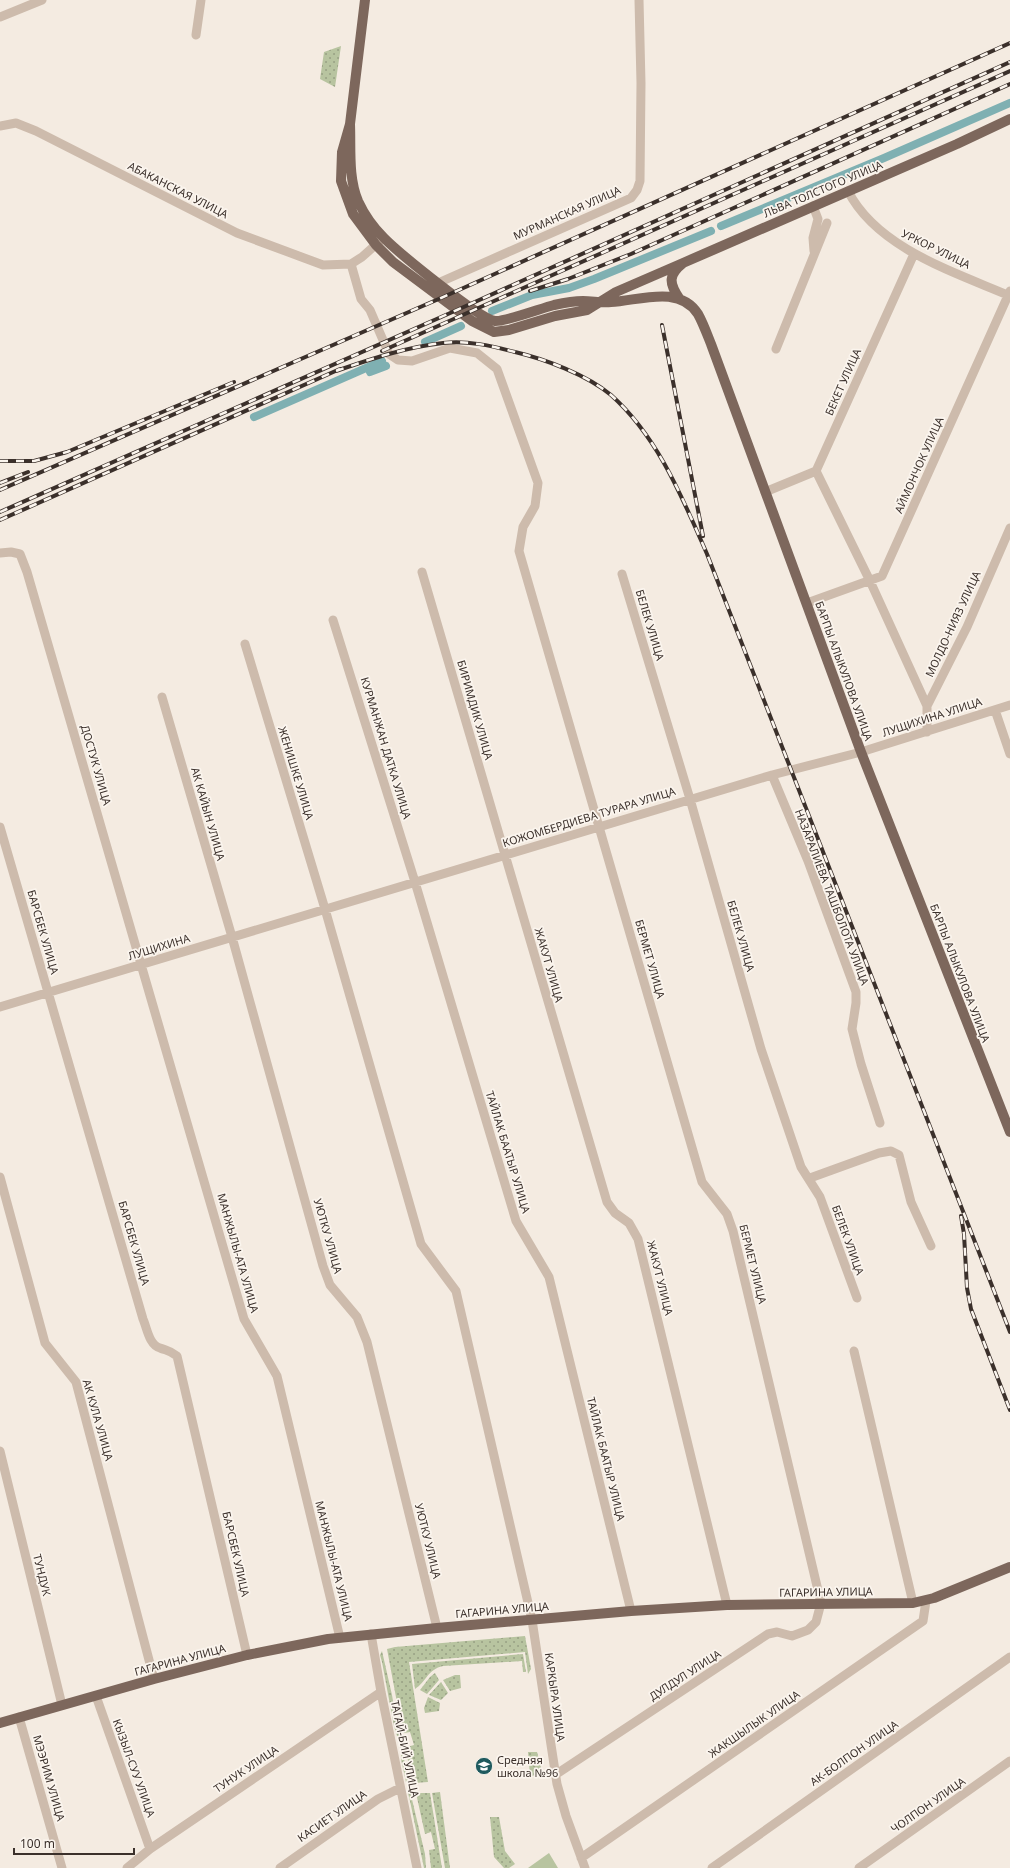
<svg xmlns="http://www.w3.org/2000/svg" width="1010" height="1868" viewBox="0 0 1010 1868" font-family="'Noto Sans',sans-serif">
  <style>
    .grass { fill: url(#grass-dots) }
    .pitch { fill: #b8c4a0 }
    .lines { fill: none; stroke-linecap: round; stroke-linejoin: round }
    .canal { stroke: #7fb0b2; stroke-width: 8 }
    .minor { stroke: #cdbbac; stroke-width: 9 }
    .major { stroke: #7d675c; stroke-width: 10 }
    .rail-casing { stroke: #3b302b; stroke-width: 4 }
    .rail { stroke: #fbf5ee; stroke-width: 2.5; stroke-dasharray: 8; stroke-linecap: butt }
    .labels { text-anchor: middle; stroke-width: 3.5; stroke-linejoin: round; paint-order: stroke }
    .street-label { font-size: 11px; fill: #3b302b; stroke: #fbf5ee }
    .poi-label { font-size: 11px; fill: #3b302b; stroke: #fbf5ee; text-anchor: start }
  </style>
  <defs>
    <pattern id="grass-dots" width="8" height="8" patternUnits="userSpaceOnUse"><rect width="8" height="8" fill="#b8c4a0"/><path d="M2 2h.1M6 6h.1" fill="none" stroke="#97a083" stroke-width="1.8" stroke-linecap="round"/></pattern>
  </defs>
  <rect width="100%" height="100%" fill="#f4ebe1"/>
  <path class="grass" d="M341,46L335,87L320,79L324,52Z
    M525,1636L531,1669L528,1674L525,1652L409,1662L428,1782L414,1783L407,1757V1747L414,1745L410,1732L404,1733L401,1724L387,1649L395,1647Z
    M382,1651L392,1695L397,1725L404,1749V1759L409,1783L406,1782L401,1759V1749L394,1726L382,1662L380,1655Z
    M523,1654L526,1672H523L522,1661L443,1666C428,1669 426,1682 415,1689L412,1664Z
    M435,1673L439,1680L427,1694L420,1690L430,1677Z
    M455,1675H460L461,1688L450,1691L443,1680Z
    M441,1682L448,1693L441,1700L429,1695Z
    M428,1697L440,1703L439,1711L425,1713L424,1708Z
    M528,1752H537L543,1775L530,1776Z
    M410,1791L425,1854L426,1868H424L410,1801L408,1793Z
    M440,1792L450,1868H445L432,1793Z
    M416,1793H430L442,1868H431L429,1850L435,1849L431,1832L425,1834Z
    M490,1817H499L505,1851L515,1864L509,1868H504L494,1857Z"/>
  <path class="pitch" d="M549,1853L558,1868H528Z"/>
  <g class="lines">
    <path class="canal" d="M721,226L884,158L1010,103
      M492,311L532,295L569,288L594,279L711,231
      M425,342L461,326
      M370,372L386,366
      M254,417L382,361"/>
    <path class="minor" d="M0,17L42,0
      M196,35L201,0
      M0,126L16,123L36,131L237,233L323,265L351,264
      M848,191C877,248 954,272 1010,296
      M813,206L818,219L813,238L814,251
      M351,264L361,299L370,310L389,354L398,360L412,361L450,348L477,353L497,369L538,483L535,506L523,527L519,551L702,1182L727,1214L733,1231L821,1603L816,1622L808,1630L792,1636L777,1632L768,1634L555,1775
      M351,264L362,257L381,240
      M438,283L631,198L637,190L640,181L641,83L639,0
      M776,349L827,223
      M816,471L870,581L927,706
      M765,492L816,471L914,254
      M0,553L11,552L20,554L27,572L244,1319L277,1376L340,1638
      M422,572L607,1202L615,1213L629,1223L638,1239L727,1605
      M622,574L690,799L761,1049L801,1167L820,1197L857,1298
      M807,603L882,576L1010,291
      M333,620L415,882L516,1221L549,1277L631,1611
      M245,644L325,909L421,1244L456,1291L532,1620L557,1784L566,1816L585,1868
      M162,697L232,937L323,1266L330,1285L357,1317L367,1342L437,1628
      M995,710L1010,754
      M927,732V706L967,627L1010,528
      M772,775L808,861L856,992V1003L852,1029L861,1064L880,1123
      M0,827L143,1319C147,1328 149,1345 160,1348C168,1351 169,1350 177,1356L247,1655
      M0,1007L772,775L861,752L1010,705
      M0,1177L45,1343L76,1382L154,1679
      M810,1178L879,1153L891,1151L899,1155L911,1202L931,1246
      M854,1351L913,1603
      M0,1451L62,1705
      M371,1634L381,1692L417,1868
      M96,1696L150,1849
      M19,1717L62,1868
      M581,1858L923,1621L926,1601
      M127,1868L150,1849L381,1692
      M280,1868L378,1799L400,1788
      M712,1868L1010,1657
      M859,1868L1010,1761"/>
    <path class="major" d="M365,0L350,124L342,152L341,181L353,214L376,245L393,262L472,321L494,332L509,330L555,316L587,310L616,292L683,263
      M350,124C351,149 348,177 358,201C364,214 374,228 384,238C398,252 479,319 495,321C505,322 542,308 554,305C563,303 574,301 583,301C593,301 601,303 611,302C638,301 679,284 698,314C703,323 707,334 711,344L861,752L1010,1132
      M679,298C669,283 668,275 683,263L957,144L1010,119
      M0,1723L154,1679L247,1655L328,1639L437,1628L631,1611L727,1605L913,1603L934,1598L1010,1567"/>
    <defs>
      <path id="rail" d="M530,291L568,279L631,254L1010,84
        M662,325L703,536
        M382,351L1010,71
        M336,371C371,359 406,347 443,343C467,340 492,346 515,352C545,359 587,375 611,395C658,437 682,497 707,554L1010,1332
        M0,461H34L67,452L234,382
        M0,483L28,472
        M0,490L441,298L1010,43
        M0,512L457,310L1010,62
        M0,520L340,369
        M961,1216L964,1234L967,1288L971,1309L1010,1410"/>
    </defs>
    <use href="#rail" class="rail-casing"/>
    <use href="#rail" class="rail"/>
  </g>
  <defs>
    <symbol id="school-disc" viewBox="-11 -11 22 22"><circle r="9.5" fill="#1f5a5e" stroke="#fbf5ee"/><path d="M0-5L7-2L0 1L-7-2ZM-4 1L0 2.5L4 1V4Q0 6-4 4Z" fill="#fff"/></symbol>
  </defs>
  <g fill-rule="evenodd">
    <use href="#school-disc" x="474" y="1756" width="20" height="20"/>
  </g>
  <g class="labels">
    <g class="street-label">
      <text transform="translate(823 189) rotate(-23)" y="4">ЛЬВА ТОЛСТОГО УЛИЦА</text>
      <text transform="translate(178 190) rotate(27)" y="4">АБАКАНСКАЯ УЛИЦА</text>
      <text transform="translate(567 213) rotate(-24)" y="4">МУРМАНСКАЯ УЛИЦА</text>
      <text transform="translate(936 249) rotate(26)" y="4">УРКОР УЛИЦА</text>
      <text transform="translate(843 382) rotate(-66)" y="4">БЕКЕТ УЛИЦА</text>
      <text transform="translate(919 465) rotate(-66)" y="4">АЙМОНЧОК УЛИЦА</text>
      <text transform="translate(953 624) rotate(-65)" y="4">МОЛДО-НИЯЗ УЛИЦА</text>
      <text transform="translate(650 625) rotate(73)" y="4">БЕЛЕК УЛИЦА</text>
      <text transform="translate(844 671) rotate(70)" y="4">БАРПЫ АЛЫКУЛОВА УЛИЦА</text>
      <text transform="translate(475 710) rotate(74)" y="4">БИРИМДИК УЛИЦА</text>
      <text transform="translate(932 717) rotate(-18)" y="4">ЛУЩИХИНА УЛИЦА</text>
      <text transform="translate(386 748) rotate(73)" y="4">КУРМАНЖАН ДАТКА УЛИЦА</text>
      <text transform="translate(96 765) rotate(74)" y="4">ДОСТУК УЛИЦА</text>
      <text transform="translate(296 773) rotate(73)" y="4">ЖЕНИШКЕ УЛИЦА</text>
      <text transform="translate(208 814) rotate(74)" y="4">АК КАЙЫН УЛИЦА</text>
      <text transform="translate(589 817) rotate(-17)" y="4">КОЖОМБЕРДИЕВА ТУРАРА УЛИЦА</text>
      <text transform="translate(832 897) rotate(69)" y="4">НАЗАРАЛИЕВА ТАШБОЛОТА УЛИЦА</text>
      <text transform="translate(43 932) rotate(74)" y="4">БАРСБЕК УЛИЦА</text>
      <text transform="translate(741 936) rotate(74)" y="4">БЕЛЕК УЛИЦА</text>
      <text transform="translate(159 947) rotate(-17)" y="4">ЛУЩИХИНА</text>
      <text transform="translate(650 959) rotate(74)" y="4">БЕРМЕТ УЛИЦА</text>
      <text transform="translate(549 965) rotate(74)" y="4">ЖАКУТ УЛИЦА</text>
      <text transform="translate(960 973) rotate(69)" y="4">БАРПЫ АЛЫКУЛОВА УЛИЦА</text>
      <text transform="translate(508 1152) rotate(73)" y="4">ТАЙЛАК БААТЫР УЛИЦА</text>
      <text transform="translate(328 1236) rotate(74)" y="4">УЮТКУ УЛИЦА</text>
      <text transform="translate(848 1240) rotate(70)" y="4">БЕЛЕК УЛИЦА</text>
      <text transform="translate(134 1243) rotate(74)" y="4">БАРСБЕК УЛИЦА</text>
      <text transform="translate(238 1253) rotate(74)" y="4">МАНЖЫЛЫ-АТА УЛИЦА</text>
      <text transform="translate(753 1264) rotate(76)" y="4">БЕРМЕТ УЛИЦА</text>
      <text transform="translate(660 1278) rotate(76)" y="4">ЖАКУТ УЛИЦА</text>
      <text transform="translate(98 1420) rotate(74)" y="4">АК КУЛА УЛИЦА</text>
      <text transform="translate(606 1459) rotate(76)" y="4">ТАЙЛАК БААТЫР УЛИЦА</text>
      <text transform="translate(428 1541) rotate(76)" y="4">УЮТКУ УЛИЦА</text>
      <text transform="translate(236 1554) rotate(77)" y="4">БАРСБЕК УЛИЦА</text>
      <text transform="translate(334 1561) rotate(76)" y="4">МАНЖЫЛЫ-АТА УЛИЦА</text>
      <text transform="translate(42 1575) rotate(76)" y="4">ТУНДУК</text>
      <text transform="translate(826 1592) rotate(-1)" y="4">ГАГАРИНА УЛИЦА</text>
      <text transform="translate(502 1610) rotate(-5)" y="4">ГАГАРИНА УЛИЦА</text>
      <text transform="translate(180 1660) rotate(-15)" y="4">ГАГАРИНА УЛИЦА</text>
      <text transform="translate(685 1675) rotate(-33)" y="4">ДУЛДУЛ УЛИЦА</text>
      <text transform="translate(555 1697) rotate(82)" y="4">КАРКЫРА УЛИЦА</text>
      <text transform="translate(754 1724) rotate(-35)" y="4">ЖАКШЫЛЫК УЛИЦА</text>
      <text transform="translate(405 1749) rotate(78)" y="4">ТАГАЙ-БИЙ УЛИЦА</text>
      <text transform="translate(854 1753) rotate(-35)" y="4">АК-БОЛПОН УЛИЦА</text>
      <text transform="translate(134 1768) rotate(70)" y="4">КЫЗЫЛ-СУУ УЛИЦА</text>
      <text transform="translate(246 1769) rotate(-34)" y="4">ТУНУК УЛИЦА</text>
      <text transform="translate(49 1778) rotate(74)" y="4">МЭЭРИМ УЛИЦА</text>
      <text transform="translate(928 1805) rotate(-35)" y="4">ЧОЛПОН УЛИЦА</text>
      <text transform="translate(332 1816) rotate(-35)" y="4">КАСИЕТ УЛИЦА</text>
    </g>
    <g class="poi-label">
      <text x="497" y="1764">Средняя<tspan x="497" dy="13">школа №96</tspan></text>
    </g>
  </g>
  <path d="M14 1848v6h120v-6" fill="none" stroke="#3b302b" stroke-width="2"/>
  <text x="20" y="1848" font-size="12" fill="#3b302b" stroke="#fbf5ee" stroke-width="3" paint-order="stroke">100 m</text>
</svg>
